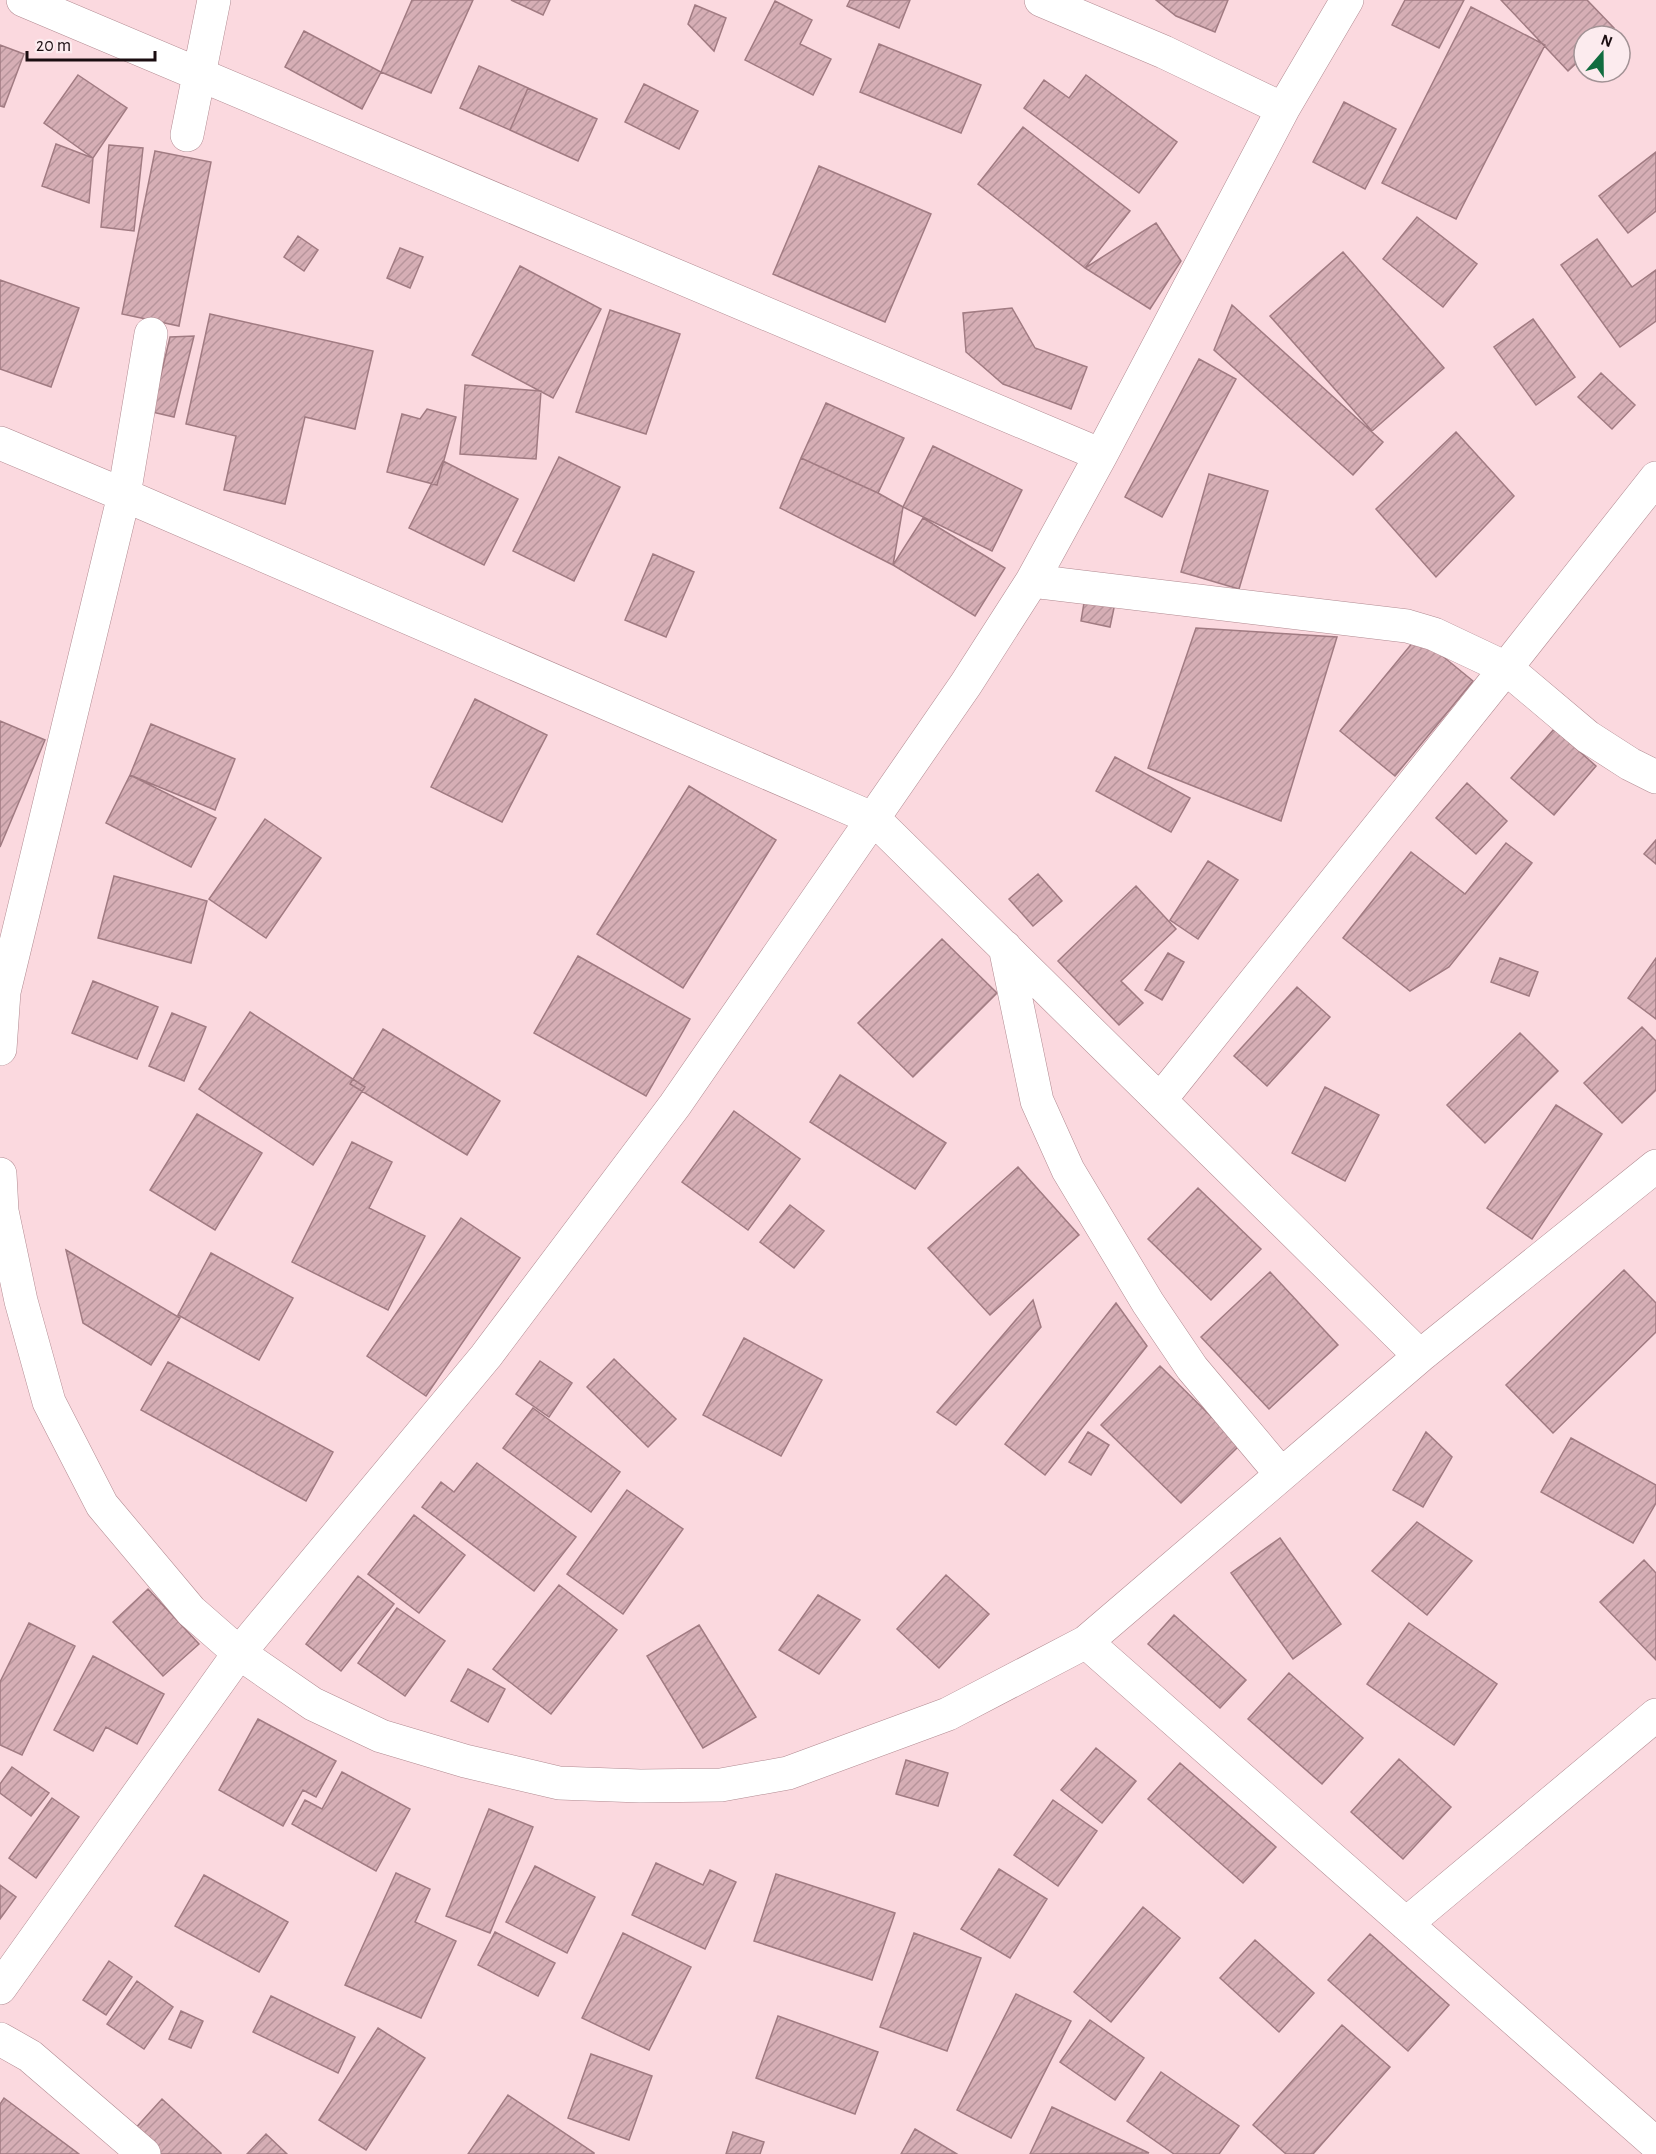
<svg xmlns="http://www.w3.org/2000/svg" width="1656" height="2154" viewBox="0 0 1656 2154" font-family="'Alegreya Sans',sans-serif">
  <style>
    .building { fill: url(#building-hatch); stroke: #a17b82; stroke-width: 1.5 }
    .lines { fill: none; stroke-linecap: round; stroke-linejoin: round }
    .minor-casing { stroke: #b18a91; stroke-width: 34 }
    .minor { stroke: #fff; stroke-width: 33 }
  </style>
  <defs>
    <pattern id="building-hatch" width="6" height="6" patternUnits="userSpaceOnUse" patternTransform="scale(1.5)"><rect width="6" height="6" fill="#d6aeb5"/><path d="M-1 1l2-2M0 6l6-6M5 7l2-2" fill="none" stroke="#b7949b"/></pattern>
  </defs>
  <rect width="100%" height="100%" fill="#fbd9df"/>
  <path class="building" d="M412,0H473L431,93L381,72Z
    M511,0H550L543,15Z
    M850,0H910L899,28L847,6Z
    M1156,0H1228L1215,32L1176,16Z
    M1405,0H1464L1439,48L1392,25Z
    M1501,0H1587L1614,28L1606,36H1584V56L1568,71Z
    M775,1L812,20L800,44L831,59L813,95L745,60Z
    M695,5L726,18L714,51L688,24Z
    M1471,7L1545,45L1456,219L1382,183Z
    M304,31L381,72L362,109L285,67Z
    M879,44L981,85L961,133L860,92Z
    M0,45L24,54L4,107L0,106Z
    M479,66L528,88L510,130L460,108Z
    M78,75L127,108L93,158L44,123Z
    M1086,75L1177,142L1139,193L1024,108L1044,80L1069,98Z
    M644,84L698,111L679,149L625,122Z
    M528,88L597,119L578,161L510,130Z
    M1344,102L1396,129L1365,189L1313,162Z
    M1023,127L1130,211L1085,268L978,184Z
    M56,144L93,158L89,203L42,186Z
    M109,145L143,148L134,231L101,227Z
    M155,151L211,162L179,326L122,314Z
    M1656,152V211L1628,233L1599,196Z
    M819,166L931,214L885,322L773,274Z
    M1417,217L1477,264L1443,307L1383,259Z
    M1156,223L1181,261L1150,309L1085,268Z
    M298,236L318,250L304,271L284,257Z
    M1597,239L1632,287L1656,270V321L1620,347L1561,265Z
    M400,248L423,257L410,288L387,278Z
    M1343,252L1444,368L1372,431L1270,316Z
    M520,266L601,309L553,398L472,355Z
    M0,280L79,308L51,387L0,369Z
    M1232,305L1383,442L1353,475L1214,350Z
    M1012,308L1035,348L1087,367L1071,409L1003,384L966,352L963,313Z
    M610,310L680,334L646,434L576,412Z
    M210,314L373,351L355,429L305,417L285,504L224,490L236,436L186,424Z
    M1533,319L1575,377L1536,405L1494,347Z
    M194,336L174,417L152,412L170,337Z
    M1199,359L1236,379L1162,517L1125,497Z
    M1601,373L1635,405L1612,429L1578,397Z
    M465,385L541,391L536,459L460,454Z
    M826,403L904,438L878,493L801,458Z
    M427,409L456,417L437,485L387,472L402,414L420,419Z
    M1456,432L1514,496L1436,577L1376,509Z
    M933,446L1022,490L992,551L903,507Z
    M559,457L620,487L574,581L513,551Z
    M801,458L878,493L903,507L893,565L780,508Z
    M443,461L518,499L484,565L409,528Z
    M1209,474L1268,491L1239,589L1181,572Z
    M923,518L1005,568L975,616L893,565Z
    M653,554L694,572L666,637L625,620Z
    M1085,597L1115,603L1110,627L1081,621Z
    M1196,628L1337,637L1281,821L1148,768Z
    M1418,636L1473,681L1395,776L1340,731Z
    M475,699L547,735L502,822L431,787Z
    M0,721L45,740L0,847Z
    M151,724L235,759L215,810L130,775Z
    M1554,729L1596,766L1554,815L1511,778Z
    M1115,757L1190,798L1171,832L1096,791Z
    M130,775L216,818L191,867L106,823Z
    M1467,783L1507,821L1476,854L1436,818Z
    M689,786L776,840L683,988L597,934Z
    M265,819L321,858L266,938L209,899Z
    M1656,840V864L1644,854Z
    M1506,843L1532,863L1449,967L1410,991L1343,938L1411,852L1465,894Z
    M1208,861L1238,880L1198,939L1170,920Z
    M1038,874L1062,901L1033,926L1009,899Z
    M114,876L207,901L191,963L98,938Z
    M1136,886L1176,929L1121,981L1143,1003L1119,1025L1058,961Z
    M942,939L997,993L913,1077L858,1023Z
    M1168,953L1184,962L1162,1000L1145,990Z
    M578,956L690,1019L646,1096L534,1033Z
    M1500,958L1538,972L1529,996L1491,982Z
    M1656,958V1019L1628,998Z
    M93,981L158,1007L137,1059L72,1033Z
    M1297,987L1330,1017L1267,1086L1234,1056Z
    M250,1012L365,1087L313,1165L199,1089Z
    M172,1013L206,1027L184,1081L149,1066Z
    M1642,1027L1656,1041V1090L1622,1123L1584,1083Z
    M383,1029L500,1101L467,1155L350,1084Z
    M1520,1033L1558,1071L1485,1143L1447,1105Z
    M840,1075L946,1143L915,1189L810,1122Z
    M1325,1087L1379,1115L1345,1181L1292,1153Z
    M1556,1105L1602,1134L1532,1239L1487,1208Z
    M734,1111L800,1159L748,1230L682,1182Z
    M197,1114L262,1153L215,1230L150,1190Z
    M352,1142L392,1162L369,1208L425,1236L388,1310L292,1262Z
    M1018,1167L1079,1235L990,1315L928,1248Z
    M1198,1188L1261,1249L1211,1300L1148,1239Z
    M790,1205L824,1231L794,1268L760,1242Z
    M461,1218L520,1258L426,1396L367,1356Z
    M66,1250L180,1318L151,1365L83,1323Z
    M211,1253L293,1298L259,1360L178,1315Z
    M1624,1270L1656,1303V1332L1553,1433L1506,1385Z
    M1270,1272L1338,1345L1269,1409L1201,1337Z
    M1033,1300L1041,1327L956,1425L937,1412Z
    M1116,1303L1147,1346L1045,1475L1005,1444Z
    M744,1338L822,1380L781,1456L703,1415Z
    M614,1359L676,1419L648,1447L587,1387Z
    M540,1361L572,1383L549,1417L516,1394Z
    M168,1362L333,1452L306,1501L141,1410Z
    M1160,1366L1240,1445L1181,1503L1101,1425Z
    M533,1408L620,1472L591,1512L503,1448Z
    M1088,1432L1109,1445L1091,1475L1069,1462Z
    M1426,1432L1452,1457L1423,1507L1393,1490Z
    M1571,1438L1656,1485V1503L1633,1543L1541,1492Z
    M477,1463L576,1537L534,1591L422,1507L441,1482L454,1492Z
    M627,1490L683,1529L623,1614L567,1574Z
    M414,1515L465,1555L419,1613L368,1574Z
    M1417,1522L1472,1561L1427,1615L1372,1571Z
    M1280,1538L1341,1624L1293,1659L1231,1573Z
    M1644,1560L1656,1573V1660L1600,1602Z
    M946,1575L989,1614L939,1668L897,1629Z
    M358,1576L394,1604L341,1671L306,1644Z
    M559,1585L617,1630L551,1714L493,1669Z
    M148,1589L199,1644L163,1676L113,1622Z
    M818,1595L860,1620L819,1674L779,1650Z
    M397,1608L445,1641L405,1696L358,1663Z
    M1174,1615L1246,1680L1220,1708L1148,1644Z
    M29,1623L75,1646L22,1755L0,1745V1682Z
    M1409,1623L1497,1684L1454,1745L1367,1684Z
    M699,1625L756,1717L703,1748L647,1656Z
    M93,1656L164,1694L137,1744L106,1727L93,1751L54,1730Z
    M468,1669L505,1689L488,1722L451,1701Z
    M1289,1673L1363,1738L1322,1784L1248,1719Z
    M258,1719L336,1761L316,1797L303,1790L283,1826L219,1790Z
    M1096,1748L1136,1781L1102,1823L1061,1790Z
    M1399,1759L1451,1807L1403,1859L1351,1812Z
    M906,1760L948,1773L938,1806L896,1794Z
    M1180,1763L1276,1847L1243,1883L1148,1799Z
    M12,1767L49,1793L31,1816L0,1793V1784Z
    M342,1772L410,1809L376,1871L292,1824L305,1800L322,1809Z
    M52,1798L79,1817L36,1878L9,1858Z
    M1053,1800L1097,1831L1058,1886L1014,1855Z
    M489,1809L533,1827L490,1933L446,1916Z
    M656,1863L703,1885L710,1870L736,1882L705,1949L632,1915Z
    M535,1866L595,1897L567,1953L506,1922Z
    M999,1869L1047,1899L1010,1958L961,1929Z
    M396,1873L430,1889L415,1922L456,1941L421,2018L345,1985Z
    M776,1874L895,1913L872,1980L754,1941Z
    M204,1875L288,1922L259,1972L175,1926Z
    M0,1885L16,1897L0,1919Z
    M1143,1907L1180,1938L1111,2022L1074,1992Z
    M495,1932L555,1963L538,1996L478,1965Z
    M623,1933L691,1967L649,2050L582,2018Z
    M914,1933L981,1958L947,2051L880,2027Z
    M1370,1934L1449,2005L1408,2051L1328,1980Z
    M1255,1940L1314,1993L1279,2032L1220,1978Z
    M109,1961L132,1977L106,2015L83,2000Z
    M137,1981L173,2007L144,2049L107,2024Z
    M1016,1994L1071,2021L1011,2138L957,2110Z
    M271,1996L355,2037L338,2073L253,2032Z
    M181,2011L203,2021L191,2048L169,2039Z
    M778,2016L878,2052L855,2114L756,2078Z
    M1090,2020L1144,2058L1115,2100L1060,2062Z
    M1342,2025L1390,2067L1313,2154H1286L1253,2125Z
    M378,2028L425,2058L366,2150L319,2120Z
    M591,2054L652,2076L629,2140L568,2118Z
    M1161,2072L1239,2126L1219,2154H1174L1127,2121Z
    M508,2095L594,2153V2154H468Z
    M4,2098L79,2154H0V2104Z
    M162,2099L221,2153V2154H158L133,2131Z
    M1052,2107L1149,2153L1030,2154Z
    M915,2129L957,2154H901Z
    M733,2132L764,2142L760,2154H726Z
    M266,2134L287,2154H247Z"/>
  <g class="lines">
    <defs>
      <path id="minor" d="M23,0L1101,455
        M1041,0L1164,52L1283,109
        M187,135L214,0
        M0,443L124,495L874,819L1420,1356
        M1032,581L1407,626L1434,634L1506,668L1588,737L1630,764L1656,777
        M1005,947L1037,1101L1068,1170L1148,1303L1192,1368L1281,1474
        M0,1049L4,992L124,495L151,334
        M1160,1100L1506,668L1656,478
        M0,1174L2,1211L21,1301L49,1402L102,1505L191,1611L239,1653L313,1704L381,1736L465,1761L559,1783L640,1786L721,1785L788,1773L948,1714L1086,1642L1420,1356L1656,1166
        M1086,1642L1656,2144
        M1406,1924L1656,1715
        M0,1988L239,1653L486,1356L675,1105L966,684L1032,581L1101,455L1283,109L1347,0
        M0,2039L30,2056L144,2154"/>
    </defs>
    <use href="#minor" class="minor-casing"/>
    <use href="#minor" class="minor"/>
  </g>
  <g transform="translate(1602 54) rotate(20)"><circle r="28" fill="#fcebee" stroke="#a29295" stroke-width="1.5"/>
  <path d="M0-4.5L10 22L0 15L-10 22Z" fill="#116c3f"/>
  <text y="-9" font-size="16" font-weight="bold" text-anchor="middle" fill="#1a0d10">N</text>
  </g>
  <path d="M27 51v9h128v-9" fill="none" stroke="#1a0d10" stroke-width="3"/>
  <text x="36" y="51" font-size="18" fill="#1a0d10" stroke="#fcebee" stroke-width="4.5" paint-order="stroke">20 m</text>
</svg>
